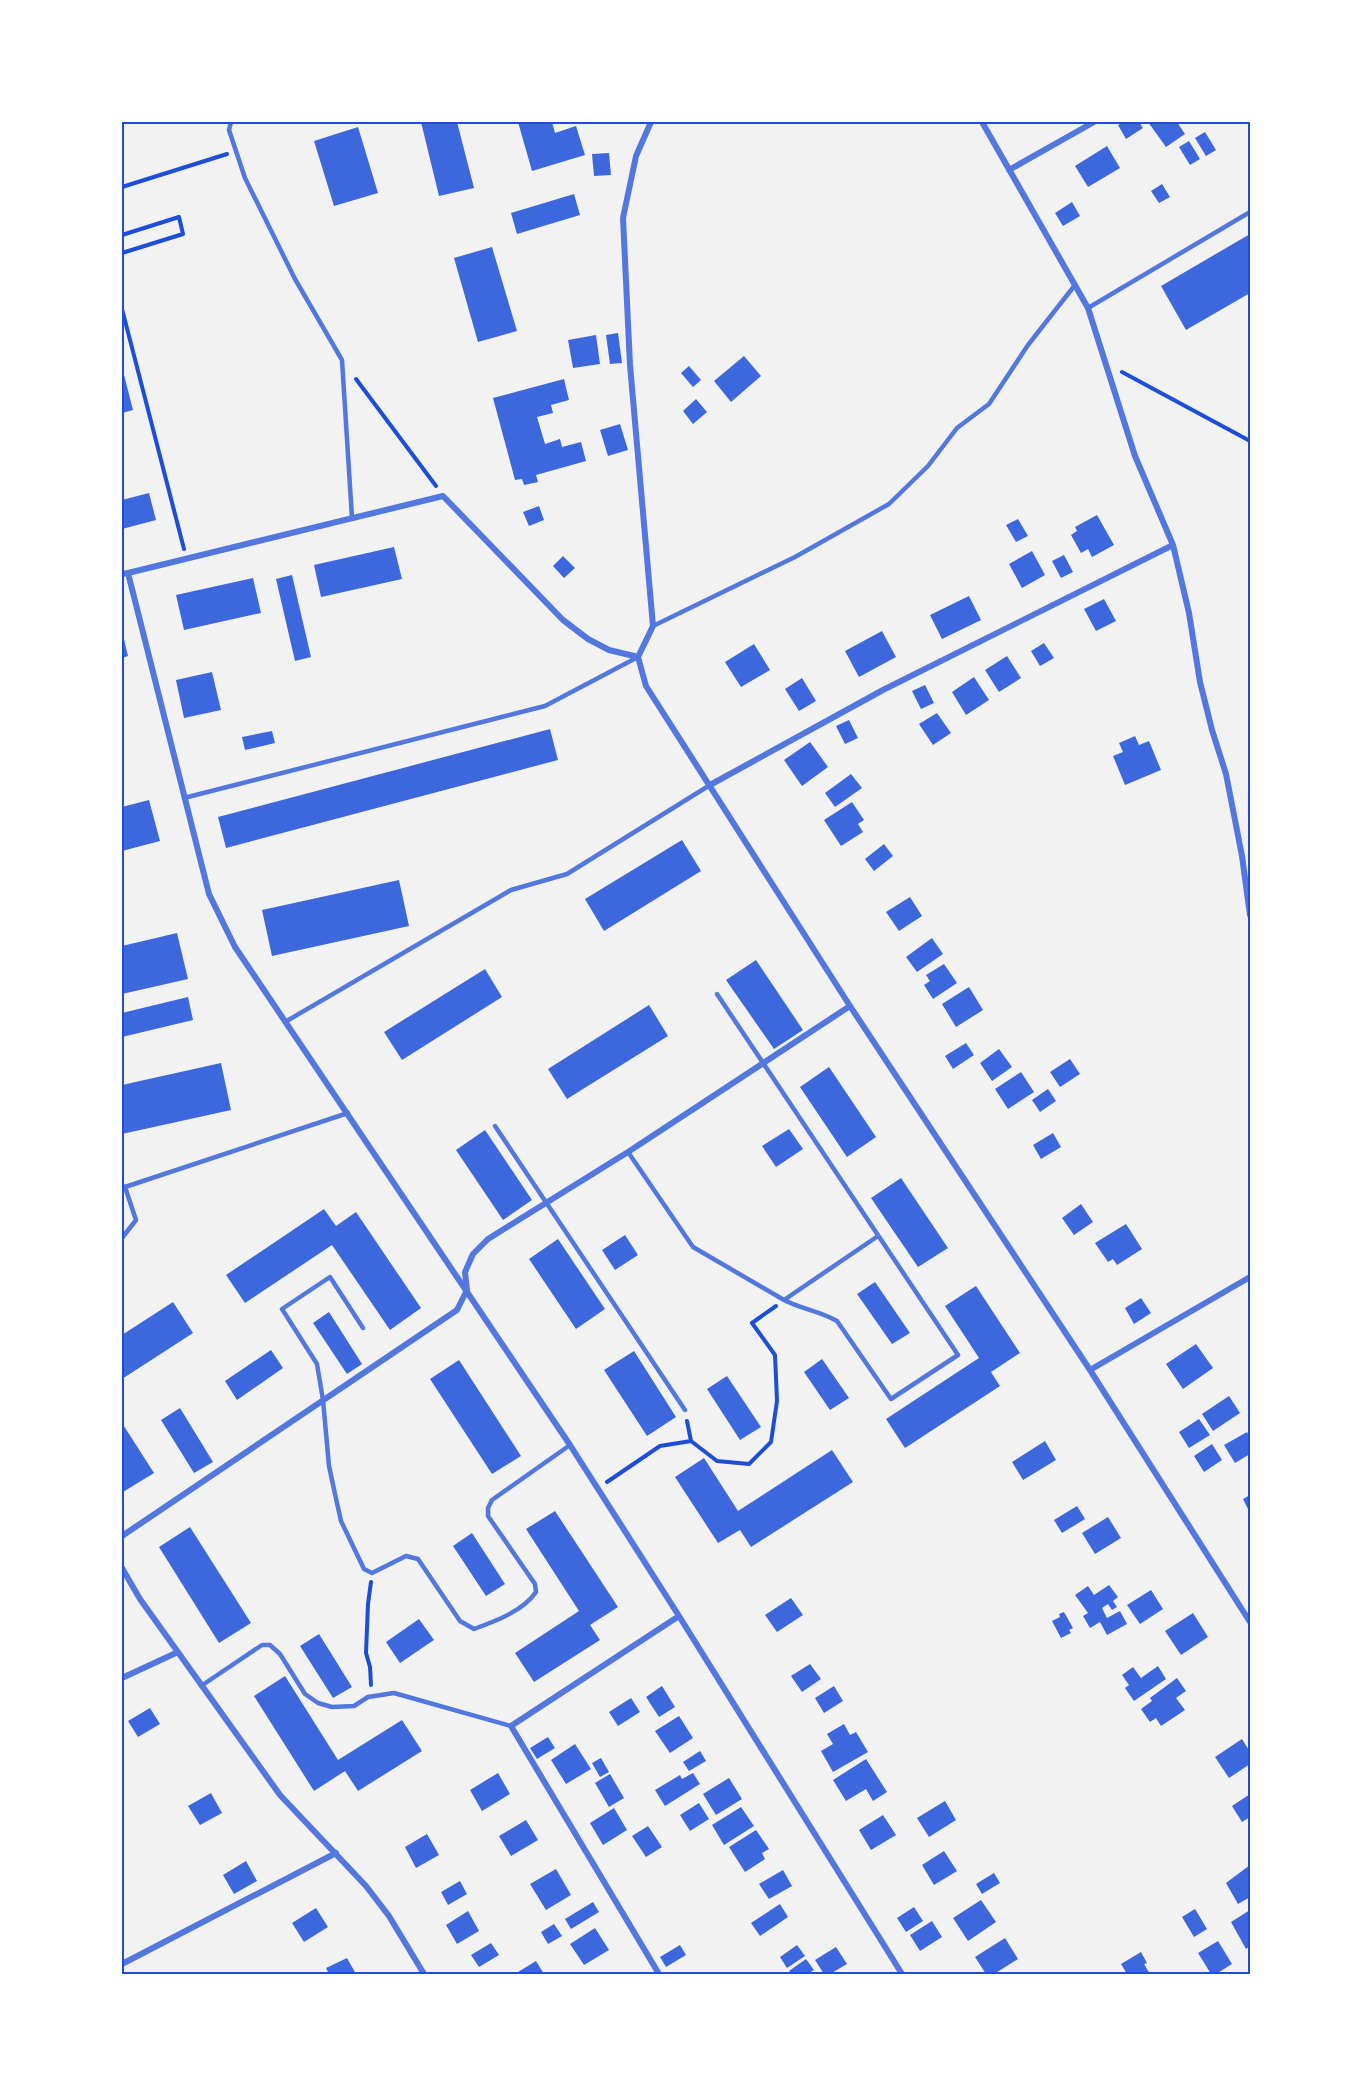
<svg xmlns="http://www.w3.org/2000/svg" width="1372" height="2096" viewBox="0 0 1372 2096" font-family="'Nunito Sans',sans-serif">
  <style>
    .building { fill: #3d67dc }
    .lines { fill: none; stroke-linecap: round; stroke-linejoin: round }
    .path { stroke: #1d4ed8; stroke-width: 4 }
    .service { stroke: #5277de; stroke-width: 4.5 }
    .minor { stroke: #5277de; stroke-width: 6 }
    .neatline { fill: none; stroke: #1d4ed8; stroke-width: 2 }
  </style>
  <rect width="100%" height="100%" fill="#f2f2f2"/>
  <path class="building" d="M421,122H457L474,188L439,196Z
    M518,122H552L555,133L576,126L585,155L532,171Z
    M1124,122H1139L1143,128L1126,139L1118,125Z
    M1148,122H1177L1185,134L1166,147Z
    M358,127L378,193L334,206L314,141Z
    M1205,132L1216,150L1206,156L1195,138Z
    M1189,141L1200,159L1190,165L1179,147Z
    M1107,146L1120,168L1088,187L1075,166Z
    M609,153L611,175L594,176L592,154Z
    M1162,184L1170,197L1159,203L1151,191Z
    M574,194L580,215L517,234L511,213Z
    M1072,202L1080,216L1063,226L1055,213Z
    M1250,234V293L1186,330L1161,286Z
    M492,247L517,331L478,342L454,258Z
    M618,333L622,363L610,364L606,335Z
    M596,335L600,364L573,368L568,340Z
    M744,356L761,376L731,402L714,381Z
    M689,366L701,380L693,387L681,373Z
    M122,367L133,410L122,413Z
    M564,379L569,400L551,405L553,413L537,417L545,444L560,439L562,447L581,442L586,461L536,475L538,482L524,485L522,479L515,480L493,398Z
    M696,399L707,412L693,424L683,411Z
    M620,424L628,450L608,456L600,430Z
    M149,493L156,520L122,529V500Z
    M539,506L544,520L529,526L523,512Z
    M1097,515L1114,545L1092,557L1088,549L1081,553L1071,535L1077,531L1075,527Z
    M1018,519L1028,536L1016,542L1006,525Z
    M394,547L402,579L321,597L314,565Z
    M1032,551L1045,575L1022,588L1009,564Z
    M1064,555L1073,572L1061,578L1052,561Z
    M563,556L575,568L564,578L553,566Z
    M292,575L311,657L295,661L276,579Z
    M253,578L261,613L184,630L176,595Z
    M969,596L981,620L942,639L930,615Z
    M1104,599L1116,621L1096,631L1084,609Z
    M122,631L128,656L122,658Z
    M882,631L896,657L859,677L845,651Z
    M1044,643L1054,658L1040,666L1031,651Z
    M754,644L770,670L741,687L725,662Z
    M1007,656L1021,678L999,692L985,670Z
    M212,672L221,710L184,718L176,680Z
    M974,677L989,700L966,715L952,692Z
    M802,678L816,701L799,711L785,689Z
    M925,685L934,703L921,709L912,691Z
    M937,713L951,733L933,745L919,724Z
    M849,720L858,738L845,744L836,726Z
    M550,729L558,760L226,848L218,817Z
    M272,731L275,743L245,750L242,737Z
    M1135,736L1139,745L1149,741L1161,770L1125,785L1113,756L1123,752L1119,743Z
    M810,742L828,767L802,786L784,760Z
    M851,774L862,788L835,807L825,793Z
    M149,800L160,841L122,851V807Z
    M852,802L864,820L858,824L863,832L841,846L824,820Z
    M682,840L701,871L604,931L585,899Z
    M884,844L893,856L874,871L865,859Z
    M399,880L409,926L272,956L262,910Z
    M910,897L922,916L899,931L886,912Z
    M177,933L188,979L122,994V946Z
    M932,938L943,954L917,972L906,957Z
    M756,960L803,1030L774,1049L726,980Z
    M944,964L957,983L933,999L924,985L930,981L926,975Z
    M485,969L502,997L402,1060L384,1032Z
    M969,987L983,1010L956,1027L942,1004Z
    M188,997L193,1020L122,1037V1013Z
    M649,1005L668,1036L567,1099L548,1069Z
    M966,1043L974,1055L953,1069L945,1056Z
    M999,1049L1012,1067L992,1081L980,1063Z
    M1070,1059L1080,1074L1060,1087L1050,1072Z
    M221,1063L231,1110L122,1134V1085Z
    M829,1067L876,1137L847,1157L800,1087Z
    M1021,1072L1034,1092L1008,1109L995,1089Z
    M1048,1089L1056,1101L1040,1112L1032,1100Z
    M789,1129L803,1149L776,1167L762,1146Z
    M485,1130L532,1200L503,1220L456,1150Z
    M1053,1133L1061,1147L1041,1159L1033,1145Z
    M901,1178L948,1248L918,1267L871,1198Z
    M1081,1204L1093,1222L1074,1235L1062,1218Z
    M324,1209L336,1226L356,1212L421,1308L390,1330L332,1245L245,1303L226,1275Z
    M1126,1224L1142,1249L1117,1265L1113,1259L1108,1262L1095,1243Z
    M625,1235L638,1255L615,1270L602,1250Z
    M558,1239L605,1309L576,1329L529,1259Z
    M875,1282L910,1333L892,1344L857,1294Z
    M976,1286L1020,1353L991,1372L1000,1386L905,1448L886,1419L979,1358L945,1306Z
    M1141,1298L1151,1313L1134,1324L1125,1308Z
    M173,1302L193,1333L122,1379V1335Z
    M329,1312L362,1364L347,1374L313,1323Z
    M1196,1344L1213,1368L1183,1389L1166,1364Z
    M271,1350L283,1368L237,1400L225,1381Z
    M634,1351L676,1417L647,1436L604,1370Z
    M822,1359L849,1398L830,1410L804,1372Z
    M459,1360L521,1456L492,1474L430,1379Z
    M727,1376L761,1427L740,1440L707,1389Z
    M1229,1396L1240,1413L1213,1431L1202,1414Z
    M180,1408L213,1462L194,1473L161,1420Z
    M1199,1419L1210,1435L1189,1448L1179,1432Z
    M122,1423L154,1473L123,1492L122,1490Z
    M1247,1432L1250,1438V1454L1235,1463L1224,1445Z
    M1045,1441L1056,1460L1023,1480L1012,1462Z
    M1212,1444L1222,1460L1204,1472L1194,1456Z
    M832,1450L853,1482L751,1547L740,1530L718,1543L675,1477L704,1458L738,1511Z
    M1250,1495V1513L1243,1499Z
    M1077,1506L1085,1519L1062,1533L1054,1520Z
    M555,1511L618,1607L590,1625L600,1640L534,1682L515,1653L579,1611L526,1529Z
    M1108,1517L1121,1538L1095,1554L1082,1533Z
    M190,1527L251,1623L219,1643L159,1547Z
    M472,1533L505,1584L486,1596L453,1546Z
    M1109,1585L1118,1597L1113,1601L1117,1607L1112,1610L1108,1604L1102,1608L1107,1618L1120,1611L1127,1624L1107,1635L1100,1622L1090,1628L1083,1616L1088,1613L1075,1595L1088,1586L1094,1595Z
    M1151,1590L1163,1609L1140,1624L1127,1605Z
    M791,1598L803,1615L777,1632L765,1615Z
    M1064,1612L1073,1628L1069,1630L1071,1633L1061,1638L1052,1621L1060,1617L1059,1614Z
    M1193,1613L1208,1637L1181,1655L1165,1631Z
    M419,1619L434,1640L400,1663L386,1642Z
    M319,1634L352,1687L333,1698L300,1646Z
    M810,1664L821,1679L802,1692L791,1676Z
    M1158,1666L1166,1679L1134,1701L1125,1688L1129,1685L1122,1675L1133,1667L1141,1678Z
    M285,1676L338,1760L402,1720L422,1751L358,1791L345,1771L314,1791L254,1696Z
    M1177,1678L1186,1691L1176,1698L1185,1710L1161,1726L1156,1718L1150,1722L1141,1709L1152,1701L1150,1698Z
    M662,1686L675,1707L659,1717L646,1697Z
    M834,1686L843,1701L824,1713L815,1698Z
    M631,1698L640,1712L618,1726L609,1712Z
    M150,1708L160,1724L138,1737L128,1721Z
    M679,1716L693,1738L670,1753L655,1731Z
    M844,1724L850,1735L856,1732L868,1752L833,1772L821,1751L833,1744L827,1734Z
    M548,1737L555,1748L537,1759L530,1748Z
    M1242,1739L1250,1752V1764L1229,1778L1215,1757Z
    M575,1744L591,1769L566,1784L551,1760Z
    M700,1751L706,1761L689,1771L683,1762Z
    M601,1758L609,1772L600,1777L592,1763Z
    M866,1759L887,1792L873,1801L866,1789L846,1801L833,1780Z
    M498,1773L510,1794L482,1811L470,1790Z
    M693,1773L700,1784L665,1806L655,1790L680,1775L682,1779Z
    M610,1774L624,1798L609,1807L595,1783Z
    M729,1778L742,1799L716,1815L703,1794Z
    M211,1793L222,1813L200,1825L188,1806Z
    M1250,1794V1817L1242,1822L1232,1806Z
    M945,1801L956,1820L929,1837L917,1818Z
    M699,1803L709,1819L690,1831L680,1815Z
    M741,1807L754,1826L724,1845L712,1825Z
    M614,1808L627,1830L603,1845L590,1823Z
    M883,1815L896,1835L871,1850L859,1830Z
    M526,1820L538,1840L511,1856L499,1836Z
    M648,1826L662,1847L646,1857L632,1836Z
    M756,1830L769,1849L762,1853L765,1859L745,1872L729,1847Z
    M427,1834L439,1855L416,1868L405,1847Z
    M944,1851L957,1871L934,1885L922,1865Z
    M246,1861L257,1881L234,1894L223,1875Z
    M1250,1865V1893L1249,1894L1250,1897L1238,1904L1226,1883Z
    M556,1869L571,1895L546,1910L530,1884Z
    M783,1870L792,1886L769,1899L759,1884Z
    M994,1873L1000,1883L982,1894L976,1884Z
    M460,1881L467,1894L448,1905L441,1892Z
    M981,1900L996,1922L968,1941L953,1918Z
    M593,1902L599,1912L571,1929L565,1919Z
    M780,1904L788,1917L760,1936L751,1923Z
    M914,1907L923,1921L906,1932L897,1918Z
    M316,1908L328,1927L304,1942L292,1923Z
    M1195,1909L1207,1929L1194,1937L1182,1917Z
    M1250,1910V1946L1246,1949L1231,1922Z
    M468,1911L479,1931L457,1944L446,1925Z
    M932,1921L942,1937L920,1951L910,1935Z
    M554,1924L562,1936L548,1944L541,1932Z
    M595,1928L609,1950L584,1965L570,1944Z
    M1005,1938L1018,1959L994,1974H986L975,1957Z
    M1218,1941L1232,1964L1216,1974H1211L1198,1953Z
    M491,1943L499,1955L479,1967L471,1955Z
    M680,1945L686,1955L666,1967L660,1957Z
    M797,1945L805,1956L787,1968L780,1957Z
    M836,1947L847,1964L830,1974H824L815,1960Z
    M1141,1952L1147,1963L1144,1964L1150,1974H1127L1121,1964Z
    M347,1958L356,1974H329L326,1968Z
    M806,1959L814,1970L807,1974H791L789,1971Z
    M536,1961L544,1974H519L518,1972Z"/>
  <g class="lines">
    <path class="path" d="M122,187L227,154
      M122,235L179,217L183,234L122,253
      M122,309L184,549
      M1122,372L1250,441
      M356,379L436,486
      M687,1421L691,1441
      M607,1482L660,1446L691,1441L717,1461L749,1464L771,1442L777,1401L775,1355L752,1323L776,1306
      M371,1685L370,1667L366,1653L368,1604L371,1582"/>
    <path class="service" d="M231,122L229,130L245,178L295,279L342,360L352,518
      M1088,308L1250,212
      M653,626L795,557L889,504L928,466L957,428L989,404L1028,345L1075,285
      M184,798L545,706L638,657
      M285,1022L511,890L567,874L710,785
      M495,1126L685,1410
      M628,1152L693,1247L784,1300C801,1309 820,1311 837,1321L891,1399L958,1355L717,994
      M122,1185L125,1187L348,1113
      M122,1238L136,1220L125,1187
      M784,1300L878,1236
      M363,1328L330,1277L282,1309L317,1364L323,1400L329,1466L335,1494L341,1521L364,1569L372,1573L406,1556L418,1559L460,1621L474,1629C496,1621 523,1611 536,1592L535,1584L488,1516V1508L492,1500L570,1445
      M201,1686L262,1645H270L280,1654L305,1694L318,1703L332,1707L354,1706L368,1697L394,1693L511,1726"/>
    <path class="minor" d="M982,122L1088,308L1135,456L1173,545L1189,613L1200,682L1212,730L1226,774L1242,856L1250,915
      M1009,170L1094,122
      M128,573L443,496L563,620L588,639L609,650L638,657
      M122,574L128,573L209,894L235,947L570,1445L679,1616L902,1974
      M638,657L646,686L850,1006L1090,1370L1250,1622
      M638,657L653,626L630,365L623,218L636,156L651,122
      M710,785L883,690L1173,545
      M1090,1370L1250,1277
      M122,1536L457,1310L467,1290L465,1272L473,1254L488,1239L628,1152L850,1006
      M122,1568L140,1599L280,1795L366,1886L389,1916L424,1974
      M122,1678L178,1652
      M122,1964L336,1853
      M659,1974L511,1726L679,1616"/>
  </g>
  <rect width="1372" height="2096" fill="none" stroke="#ffffff" stroke-width="246"/>
  <rect x="123" y="123" width="1126" height="1850" class="neatline"/>
</svg>
